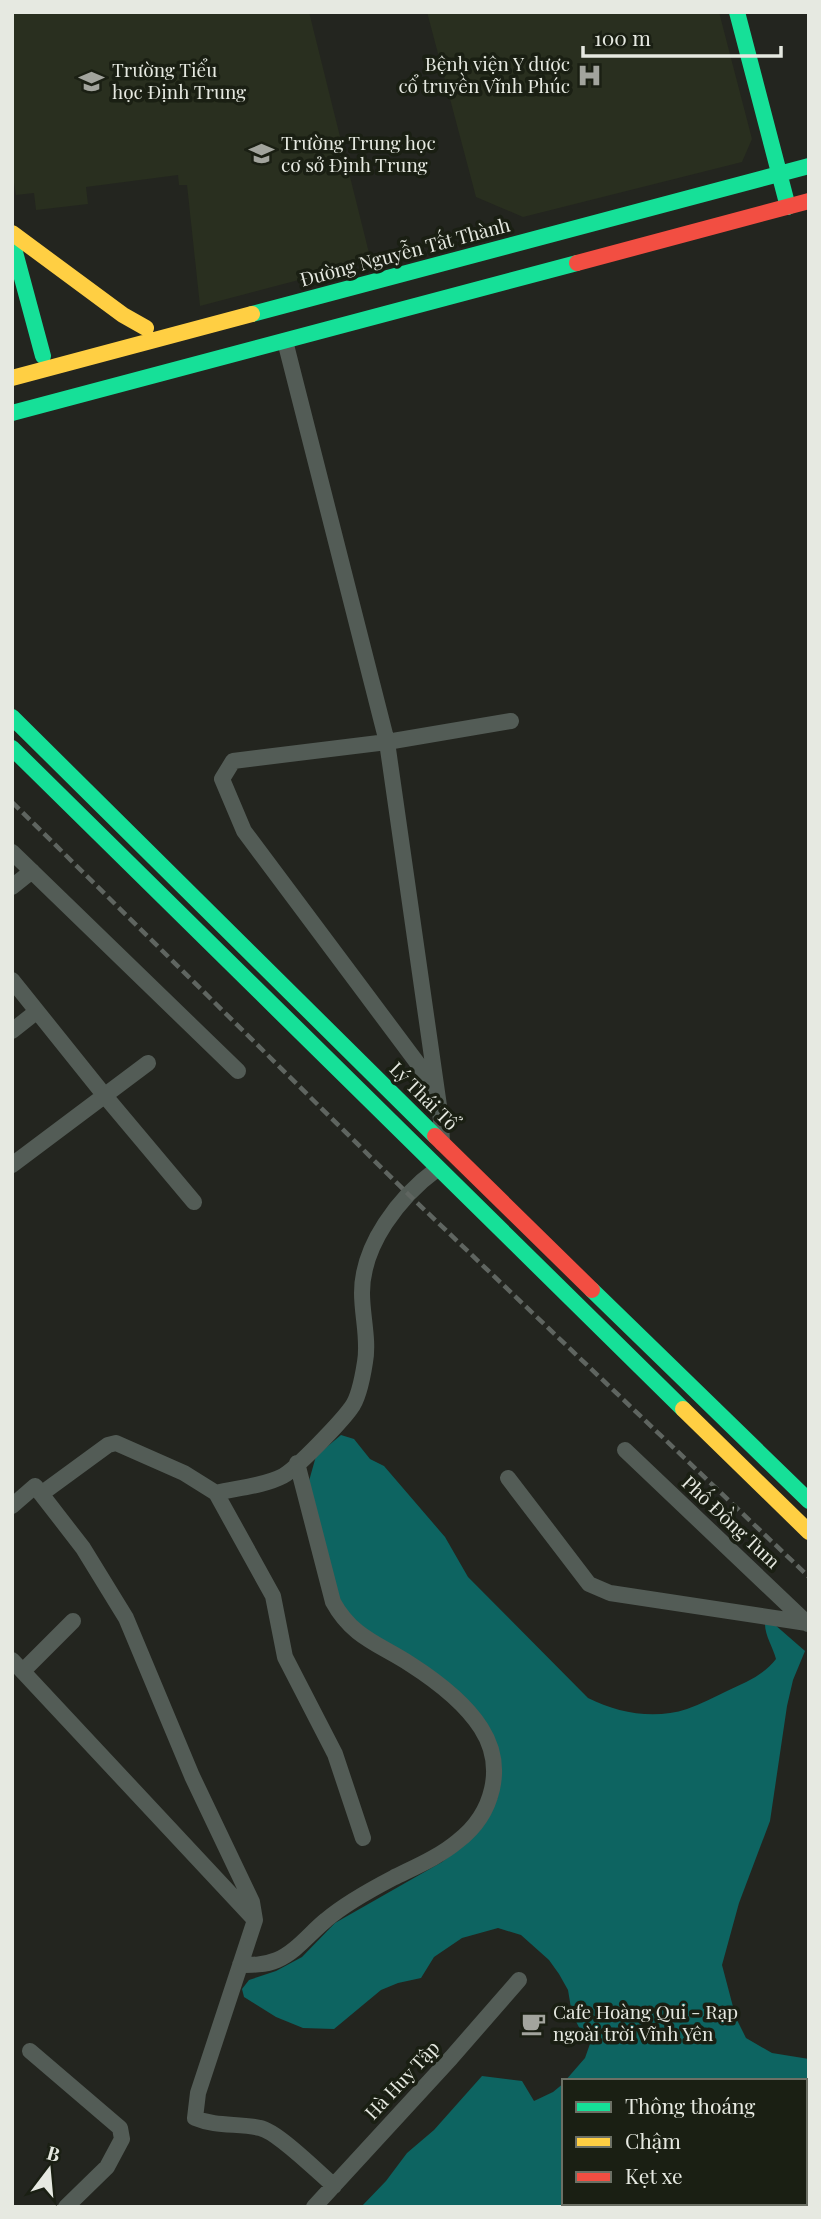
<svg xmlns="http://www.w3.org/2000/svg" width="821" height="2219" viewBox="0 0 821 2219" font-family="'Playfair Display',serif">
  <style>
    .built { fill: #292f1f }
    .water { fill: #0d6461 }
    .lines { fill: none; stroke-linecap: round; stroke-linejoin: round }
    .street { stroke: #535c56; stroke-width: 16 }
    .fast { stroke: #16e098; stroke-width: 16 }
    .slow { stroke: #ffcf43; stroke-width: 16 }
    .jam { stroke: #f24e42; stroke-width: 16 }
    .rail { stroke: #5f6560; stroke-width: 4.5; stroke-dasharray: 10 5; stroke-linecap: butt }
    .labels { text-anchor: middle; stroke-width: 7; stroke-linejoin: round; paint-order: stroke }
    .poi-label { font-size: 19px; fill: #e6e9e1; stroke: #1a1f13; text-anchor: start }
    .street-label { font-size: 19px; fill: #e6e9e1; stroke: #1a1f13 }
  </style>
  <rect width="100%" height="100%" fill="#23251f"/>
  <path class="built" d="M12,12H309L371,261L200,306L187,185H179L178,175L86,187L88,204L36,210L34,193L16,195L12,171Z
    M427,12H719L752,139L742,162L523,217L476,197Z"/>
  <path class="water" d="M341,1435L354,1439L370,1459L384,1466L445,1537L468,1577L588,1698C618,1713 654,1720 687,1709C701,1704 714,1697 727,1691C745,1683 764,1675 776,1659C773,1647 765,1636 765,1624H774L805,1651L793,1680L787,1706L770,1821L739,1903L722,1965L736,2018L746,2038L772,2053L809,2059V2149L805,2151V2081H565L585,2058L591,2041L581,2031L572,2014L568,1990L559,1974L549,1960L521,1935L498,1928L462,1938L434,1957L421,1978L398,1983L381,1990L334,2029L303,2028L276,2017L244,1997L242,1989L249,1980L276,1971L302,1957L335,1923L442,1862L468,1842L485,1823L498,1797L499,1769L482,1717L352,1622L337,1599L309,1481L316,1456Z
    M482,2076L522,2081L534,2101L553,2092L564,2083V2203H754L751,2207H361L386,2181L407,2153L434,2130Z"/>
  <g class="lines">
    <path class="street" d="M285,341L387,742L441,1120L442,1143
      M12,852L238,1071
      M12,887L32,871
      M12,980L105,1096L194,1202
      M12,1031L36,1012
      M436,1088L244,831L222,779L233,761L387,742L511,721
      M12,1165L148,1063
      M625,1450L808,1624
      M508,1478L589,1584L610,1593L807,1623
      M216,1493C237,1488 264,1486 283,1476C296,1469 341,1422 351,1408C359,1398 363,1375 365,1362C369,1340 362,1316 362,1293C362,1245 399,1197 437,1169
      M41,1494L108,1445L116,1443L184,1473L216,1493L273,1596L285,1657L335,1754L363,1838
      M12,1506L35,1486L83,1548L126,1618L192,1776L252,1902L255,1920L198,2093L195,2118C216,2127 239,2123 260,2128C277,2131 319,2173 334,2186
      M12,1660L254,1919
      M23,1671L73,1621
      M240,1965C252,1965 265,1965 277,1960C296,1952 310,1933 326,1920C346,1903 370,1890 393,1878C415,1867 439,1857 458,1841C493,1814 506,1767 481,1728C465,1703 435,1680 410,1664C379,1644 352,1637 333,1602L297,1463
      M30,2051L120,2128L122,2139L107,2167L66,2207
      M314,2207L451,2058L519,1980"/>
    <path class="fast" d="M737,12L788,207
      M12,241L43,356
      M252,314L809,166
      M12,413L577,263
      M12,717L435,1136
      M12,748L683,1409
      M592,1290L809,1501"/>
    <path class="slow" d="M12,233L123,315L146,328
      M12,378L252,314
      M683,1409L809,1532"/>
    <path class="jam" d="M577,263L809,201
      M435,1136L592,1290"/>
    <path class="rail" d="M12,802L409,1195L809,1577"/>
  </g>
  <defs>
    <symbol id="hospital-bare" viewBox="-9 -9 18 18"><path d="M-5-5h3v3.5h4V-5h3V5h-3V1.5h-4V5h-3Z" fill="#a2a49d" stroke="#1a1f13" stroke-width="2.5" paint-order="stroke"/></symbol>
    <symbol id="school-bare" viewBox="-9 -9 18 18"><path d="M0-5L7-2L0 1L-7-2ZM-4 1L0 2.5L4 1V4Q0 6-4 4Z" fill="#a2a49d" stroke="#1a1f13" stroke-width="2.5" paint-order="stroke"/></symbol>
    <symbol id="cafe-bare" viewBox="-9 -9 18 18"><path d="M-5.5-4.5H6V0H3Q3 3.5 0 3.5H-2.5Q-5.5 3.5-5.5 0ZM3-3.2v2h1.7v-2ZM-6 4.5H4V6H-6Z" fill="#a2a49d" stroke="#1a1f13" stroke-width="2.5" paint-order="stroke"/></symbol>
  </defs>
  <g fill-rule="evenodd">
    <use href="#hospital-bare" x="572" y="58" width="35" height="35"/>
    <use href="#school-bare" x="74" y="64" width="35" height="35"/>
    <use href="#school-bare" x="244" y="136" width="35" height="35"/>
    <use href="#cafe-bare" x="516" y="2006" width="35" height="35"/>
  </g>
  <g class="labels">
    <g class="poi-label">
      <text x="570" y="71" text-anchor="end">Bệnh viện Y dược<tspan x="570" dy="22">cổ truyền Vĩnh Phúc</tspan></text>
      <text x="112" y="77">Trường Tiểu<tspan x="112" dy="22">học Định Trung</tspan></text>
      <text x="281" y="150">Trường Trung học<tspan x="281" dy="22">cơ sở Định Trung</tspan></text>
      <text x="553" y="2019">Cafe Hoàng Qui - Rạp<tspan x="553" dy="22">ngoài trời Vĩnh Yên</tspan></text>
    </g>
    <g class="street-label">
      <text transform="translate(405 252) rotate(-15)" y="7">Đường Nguyễn Tất Thành</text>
      <text transform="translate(424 1096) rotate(45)" y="7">Lý Thái Tổ</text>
      <text transform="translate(731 1522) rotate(43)" y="7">Phố Đồng Tum</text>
      <text transform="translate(402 2080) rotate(-47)" y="7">Hà Huy Tập</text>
    </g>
  </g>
  <rect width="821" height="2219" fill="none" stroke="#e6e9e1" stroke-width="28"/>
  <rect x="562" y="2079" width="245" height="126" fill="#1a1f13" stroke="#6c7065" stroke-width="2"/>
  <rect x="576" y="2102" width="35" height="10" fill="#16e098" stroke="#6c7065" stroke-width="2"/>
  <text x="625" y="2114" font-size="21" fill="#e6e9e1">Thông thoáng</text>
  <rect x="576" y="2137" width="35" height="10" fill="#ffcf43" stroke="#6c7065" stroke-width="2"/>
  <text x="625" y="2149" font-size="21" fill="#e6e9e1">Chậm</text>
  <rect x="576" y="2172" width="35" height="10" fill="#f24e42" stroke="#6c7065" stroke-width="2"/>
  <text x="625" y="2184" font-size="21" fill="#e6e9e1">Kẹt xe</text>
  <g transform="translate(49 2170) rotate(16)" stroke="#1a1f13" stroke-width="5" paint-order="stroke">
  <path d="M0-5L12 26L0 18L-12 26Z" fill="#e6e9e1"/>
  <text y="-10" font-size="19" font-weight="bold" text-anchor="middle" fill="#e6e9e1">B</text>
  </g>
  <path d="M583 46v10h198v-10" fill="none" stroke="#e6e9e1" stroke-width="3.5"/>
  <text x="594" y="46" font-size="21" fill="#e6e9e1" stroke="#1a1f13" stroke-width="5" paint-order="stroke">100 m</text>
</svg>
